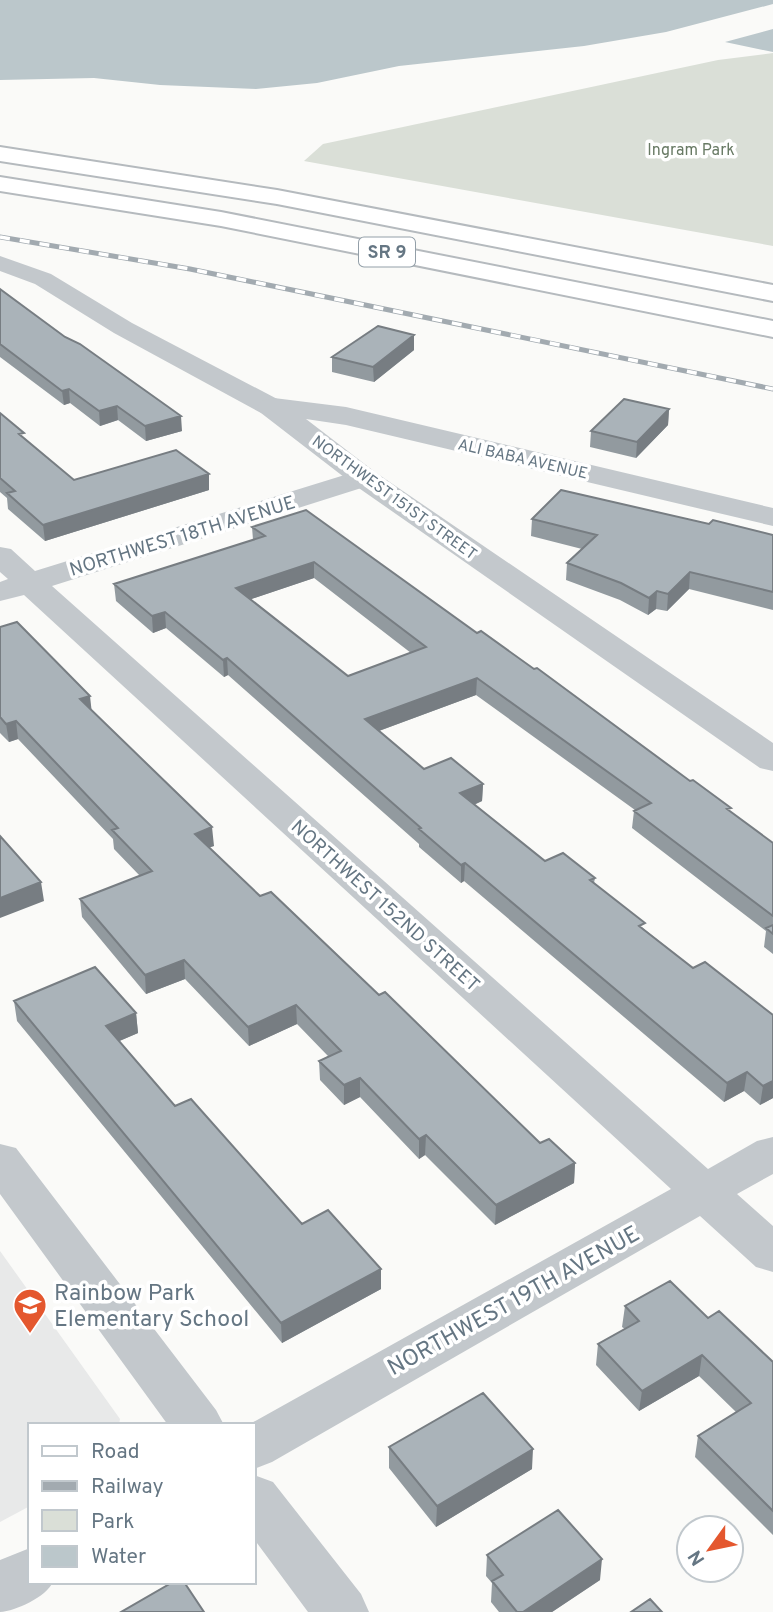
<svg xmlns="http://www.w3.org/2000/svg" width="773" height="1612" viewBox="0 0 773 1612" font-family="Overpass,sans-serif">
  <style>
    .built { fill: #e8e9e9 }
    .green { fill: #dadfd7 }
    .water { fill: #bbc7cb }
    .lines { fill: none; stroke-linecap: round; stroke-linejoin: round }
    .primary-casing { stroke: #b5babe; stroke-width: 4 }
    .minor { fill: #c3c8cc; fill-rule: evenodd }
    .tertiary { fill: #c3c8cc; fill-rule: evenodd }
    .primary { fill: #fff; fill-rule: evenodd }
    .rail-casing { stroke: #a2aab0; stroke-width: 5 }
    .rail { stroke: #fff; stroke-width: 3.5; stroke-dasharray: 10; stroke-linecap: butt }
    .wall { fill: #929a9f; fill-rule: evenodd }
    .shaded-wall { fill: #777d82 }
    .building { fill: #aab3b9; stroke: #777d82; stroke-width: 2; fill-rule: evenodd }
    .labels { text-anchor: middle; stroke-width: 7; stroke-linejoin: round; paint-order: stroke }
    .far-park-label { font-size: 16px; fill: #687a64; stroke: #fff }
    .far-street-label { font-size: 16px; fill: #657683; stroke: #fff }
    .shield { fill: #fff; stroke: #939fa8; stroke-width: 2 }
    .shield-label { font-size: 18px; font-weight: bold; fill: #657683 }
    .street-label { font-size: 19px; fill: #657683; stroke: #fff }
    .near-poi-label { font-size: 23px; fill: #657683; stroke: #fff; text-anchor: start }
    .near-street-label { font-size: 23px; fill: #657683; stroke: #fff }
  </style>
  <rect width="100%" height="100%" fill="#fafaf8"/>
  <path class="built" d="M0,1251L120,1419L119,1425H30V1506L0,1522Z"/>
  <path class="green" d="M773,53V246L304,161L323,144L718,60Z"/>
  <path class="water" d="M0,0H773V4L666,32L584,46L399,66L317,83L256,89L160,85L94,78L0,80Z
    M773,29V52L725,42Z"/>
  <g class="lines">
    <defs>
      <path id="primary" d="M0,147L277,190L773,285V301L277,204L0,161Z
        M0,177L221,212L773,321V337L221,226L0,191Z"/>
    </defs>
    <use href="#primary" class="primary-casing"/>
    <path class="minor" d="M0,256L51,274L132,323L281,401L285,407L281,413L271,415L261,413L114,333L35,284L0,271Z
      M364,469L374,472L378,478L374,484L52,586L708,1169L757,1141L773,1137V1174L737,1194L773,1226V1272L756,1267L700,1216L272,1462L254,1469V1425H248L671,1189L24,595L0,601V582L8,579L0,572V547L11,549L35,571Z
      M0,1144L16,1148L216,1410L224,1425H168L0,1194Z
      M254,1475L273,1482L361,1594L369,1612H308L254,1539Z
      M30,1548V1582H53C46,1597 16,1611 0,1612V1560Z"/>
    <path class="tertiary" d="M274,398L346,407L773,508V526L346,425L306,419L375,472L773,743V771L760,768L353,484L261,413L257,407L261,401Z"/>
    <use href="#primary" class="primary"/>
    <defs>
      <path id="rail" d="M0,237L190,269L773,389"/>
    </defs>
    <use href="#rail" class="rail-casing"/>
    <use href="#rail" class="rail"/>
  </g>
  <path class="wall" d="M0,289L182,431L146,441L118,420L100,426L70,403L64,405L0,357Z
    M414,335V350L374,382L332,372V357Z
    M669,409L668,425L636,458L590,447L591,431Z
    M0,413L24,439L74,480L209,490L45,541L8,509L7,498L0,492Z
    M532,519L709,524L773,535V610L689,589L667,611L656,609L648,615L620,600L566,580L567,563L582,549L531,536Z
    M252,527L477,633L773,843V954L764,947L766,931L632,828L634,811L635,810L476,695L379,731L424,769L483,784L482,801L474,805L545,861L595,878L594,883L644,929L693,968L773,1015V1098L760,1105L744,1091L724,1102L464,881L461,883L419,847V844L228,675L224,677L166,628L153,633L116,601L114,584L253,540ZM314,578L411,653L348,676L251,599Z
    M0,627L92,710L214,846L209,847L260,896L379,995L540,1143L575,1163L574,1183L495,1225L425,1155L419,1159L360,1097L344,1105L320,1080L319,1061L328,1056L297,1024L249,1046L185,979L146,994L82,917L80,899L140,876L114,849L113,839L18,739L9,742L0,733Z
    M14,1001L136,1013L138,1033L119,1041L175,1106L302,1224L381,1289L282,1343L17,1021Z
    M625,1306L708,1318L773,1362V1535L695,1457L698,1436L736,1412L699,1376L639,1411L596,1365L598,1344L625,1329L622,1327Z
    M389,1447L532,1469L436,1527L389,1468Z
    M487,1555L600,1580L552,1612H499L491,1602L492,1583L486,1576Z"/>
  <path class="shaded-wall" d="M414,335V350L374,382L373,367Z
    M69,389L70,403L64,405L62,391Z
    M117,406L118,420L100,426L99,411Z
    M669,409L668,425L636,458L637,442Z
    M181,416L182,431L146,441L145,426Z
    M209,474V490L45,541L43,525Z
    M314,562V578L237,604L236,588Z
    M690,572L689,589L667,611L668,594Z
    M657,591L656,609L648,615L649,598Z
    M165,612L166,628L153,633L152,616Z
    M227,658L228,675L224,677L223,660Z
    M477,678L476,695L365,736V719Z
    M90,696L92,714L80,699Z
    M16,721L18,739L9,742L6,724Z
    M483,784L482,801L459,811L460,793Z
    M212,827L214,846L196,852L195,834Z
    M465,863L464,881L461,883V865Z
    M41,882L44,901L0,918V898Z
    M184,960L185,979L146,994L145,975Z
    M296,1005L297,1024L249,1046L248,1027Z
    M136,1013L138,1033L108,1046L106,1026Z
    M747,1072L744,1091L724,1102L727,1083Z
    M360,1078V1097L344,1105V1085Z
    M773,1081V1098L760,1105L763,1086Z
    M426,1135L425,1155L419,1159V1139Z
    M575,1163L574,1183L495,1225L496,1205Z
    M381,1269V1289L282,1343L281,1323Z
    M702,1355L699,1376L639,1411L642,1391Z
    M533,1449L532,1469L436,1527L437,1506Z
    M602,1559L600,1580L552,1612H523Z"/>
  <path class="building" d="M0,289L65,337L80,344L181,416L145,426L117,406L99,411L69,389L62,391L0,344Z
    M378,326L414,335L373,367L332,357Z
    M624,399L669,409L637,442L591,431Z
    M0,413L24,433L19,434L74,480L176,450L209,474L43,525L7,493L15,491L0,478Z
    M561,490L709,524L713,520L773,535V592L690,572L668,594L657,591L649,598L621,583L567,563L597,535L532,519Z
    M306,510L477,633L481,631L534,669L537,668L690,781L693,780L731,808L727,809L773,843V916L634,811L651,803L477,678L365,719L424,769L451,758L483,784L460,793L545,861L563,853L595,878L590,880L645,923L639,926L693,968L705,962L773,1015V1081L763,1086L747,1072L727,1083L465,863L461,865L419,829L421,828L227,658L223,660L165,612L152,616L114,584L265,536L252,527ZM314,562L426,647L348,676L236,588Z
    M17,622L90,696L80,699L212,827L195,834L260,896L271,892L379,995L385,992L540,1143L549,1139L575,1163L496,1205L426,1135L419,1139L360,1078L344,1085L319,1061L341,1051L296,1005L248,1027L184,960L145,975L80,899L152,871L112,830L118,828L16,721L6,724L0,717V627Z
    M0,836L41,882L0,898Z
    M773,925V934L766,928Z
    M95,967L136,1013L106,1026L175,1106L191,1099L302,1224L328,1210L381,1269L281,1323L14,1001Z
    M670,1281L708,1318L719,1311L773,1362V1511L698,1436L751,1403L702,1355L642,1391L598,1344L639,1321L625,1306Z
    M483,1393L533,1449L437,1506L389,1447Z
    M558,1510L602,1559L523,1612H517L492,1581L503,1575L487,1555Z
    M173,1582H184L204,1612H121Z
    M650,1599L662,1612H631Z"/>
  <defs>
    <symbol id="school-pin" viewBox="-11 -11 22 30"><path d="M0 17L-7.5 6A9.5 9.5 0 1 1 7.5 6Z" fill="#e4572e" stroke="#fff"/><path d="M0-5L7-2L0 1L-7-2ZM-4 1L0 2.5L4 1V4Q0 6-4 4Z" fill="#fff"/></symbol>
  </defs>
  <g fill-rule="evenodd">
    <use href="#school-pin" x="11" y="1286" width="38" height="52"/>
  </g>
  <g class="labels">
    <g class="far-park-label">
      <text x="691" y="155">Ingram Park</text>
    </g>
    <g class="far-street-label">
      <text transform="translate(523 458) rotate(13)" y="6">ALI BABA AVENUE</text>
      <text transform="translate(395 497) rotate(36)" y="6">NORTHWEST 151ST STREET</text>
    </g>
    <rect class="shield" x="359" y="237.5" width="56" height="29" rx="5"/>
    <g class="shield-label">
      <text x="387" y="258">SR 9</text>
    </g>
    <g class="street-label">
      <text transform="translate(182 535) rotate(-17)" y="7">NORTHWEST 18TH AVENUE</text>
      <text transform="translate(386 905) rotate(42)" y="7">NORTHWEST 152ND STREET</text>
    </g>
    <g class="near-poi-label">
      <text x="54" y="1300">Rainbow Park<tspan x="54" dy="26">Elementary School</tspan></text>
    </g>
    <g class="near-street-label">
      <text transform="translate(513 1300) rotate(-29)" y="8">NORTHWEST 19TH AVENUE</text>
    </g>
  </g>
  <rect x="28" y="1423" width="228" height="161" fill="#ffffff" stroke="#c1c8cd" stroke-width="2"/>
  <rect x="42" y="1446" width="35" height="10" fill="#ffffff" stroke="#c1c8cd" stroke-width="2"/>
  <text x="91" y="1458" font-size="21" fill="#657683">Road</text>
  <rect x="42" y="1481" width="35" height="10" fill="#a2aab0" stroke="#c1c8cd" stroke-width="2"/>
  <text x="91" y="1493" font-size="21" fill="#657683">Railway</text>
  <rect x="42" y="1510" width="35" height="21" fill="#dadfd7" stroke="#c1c8cd" stroke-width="2"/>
  <text x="91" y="1528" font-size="21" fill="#657683">Park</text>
  <rect x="42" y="1546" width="35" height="21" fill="#bbc7cb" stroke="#c1c8cd" stroke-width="2"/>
  <text x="91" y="1563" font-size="21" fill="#657683">Water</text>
  <g transform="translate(710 1549) rotate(237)"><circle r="33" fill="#ffffff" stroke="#c1c8cd" stroke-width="2"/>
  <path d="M0-5L12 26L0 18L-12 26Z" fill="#e4572e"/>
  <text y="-10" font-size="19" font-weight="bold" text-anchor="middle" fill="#657683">N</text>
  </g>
</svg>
